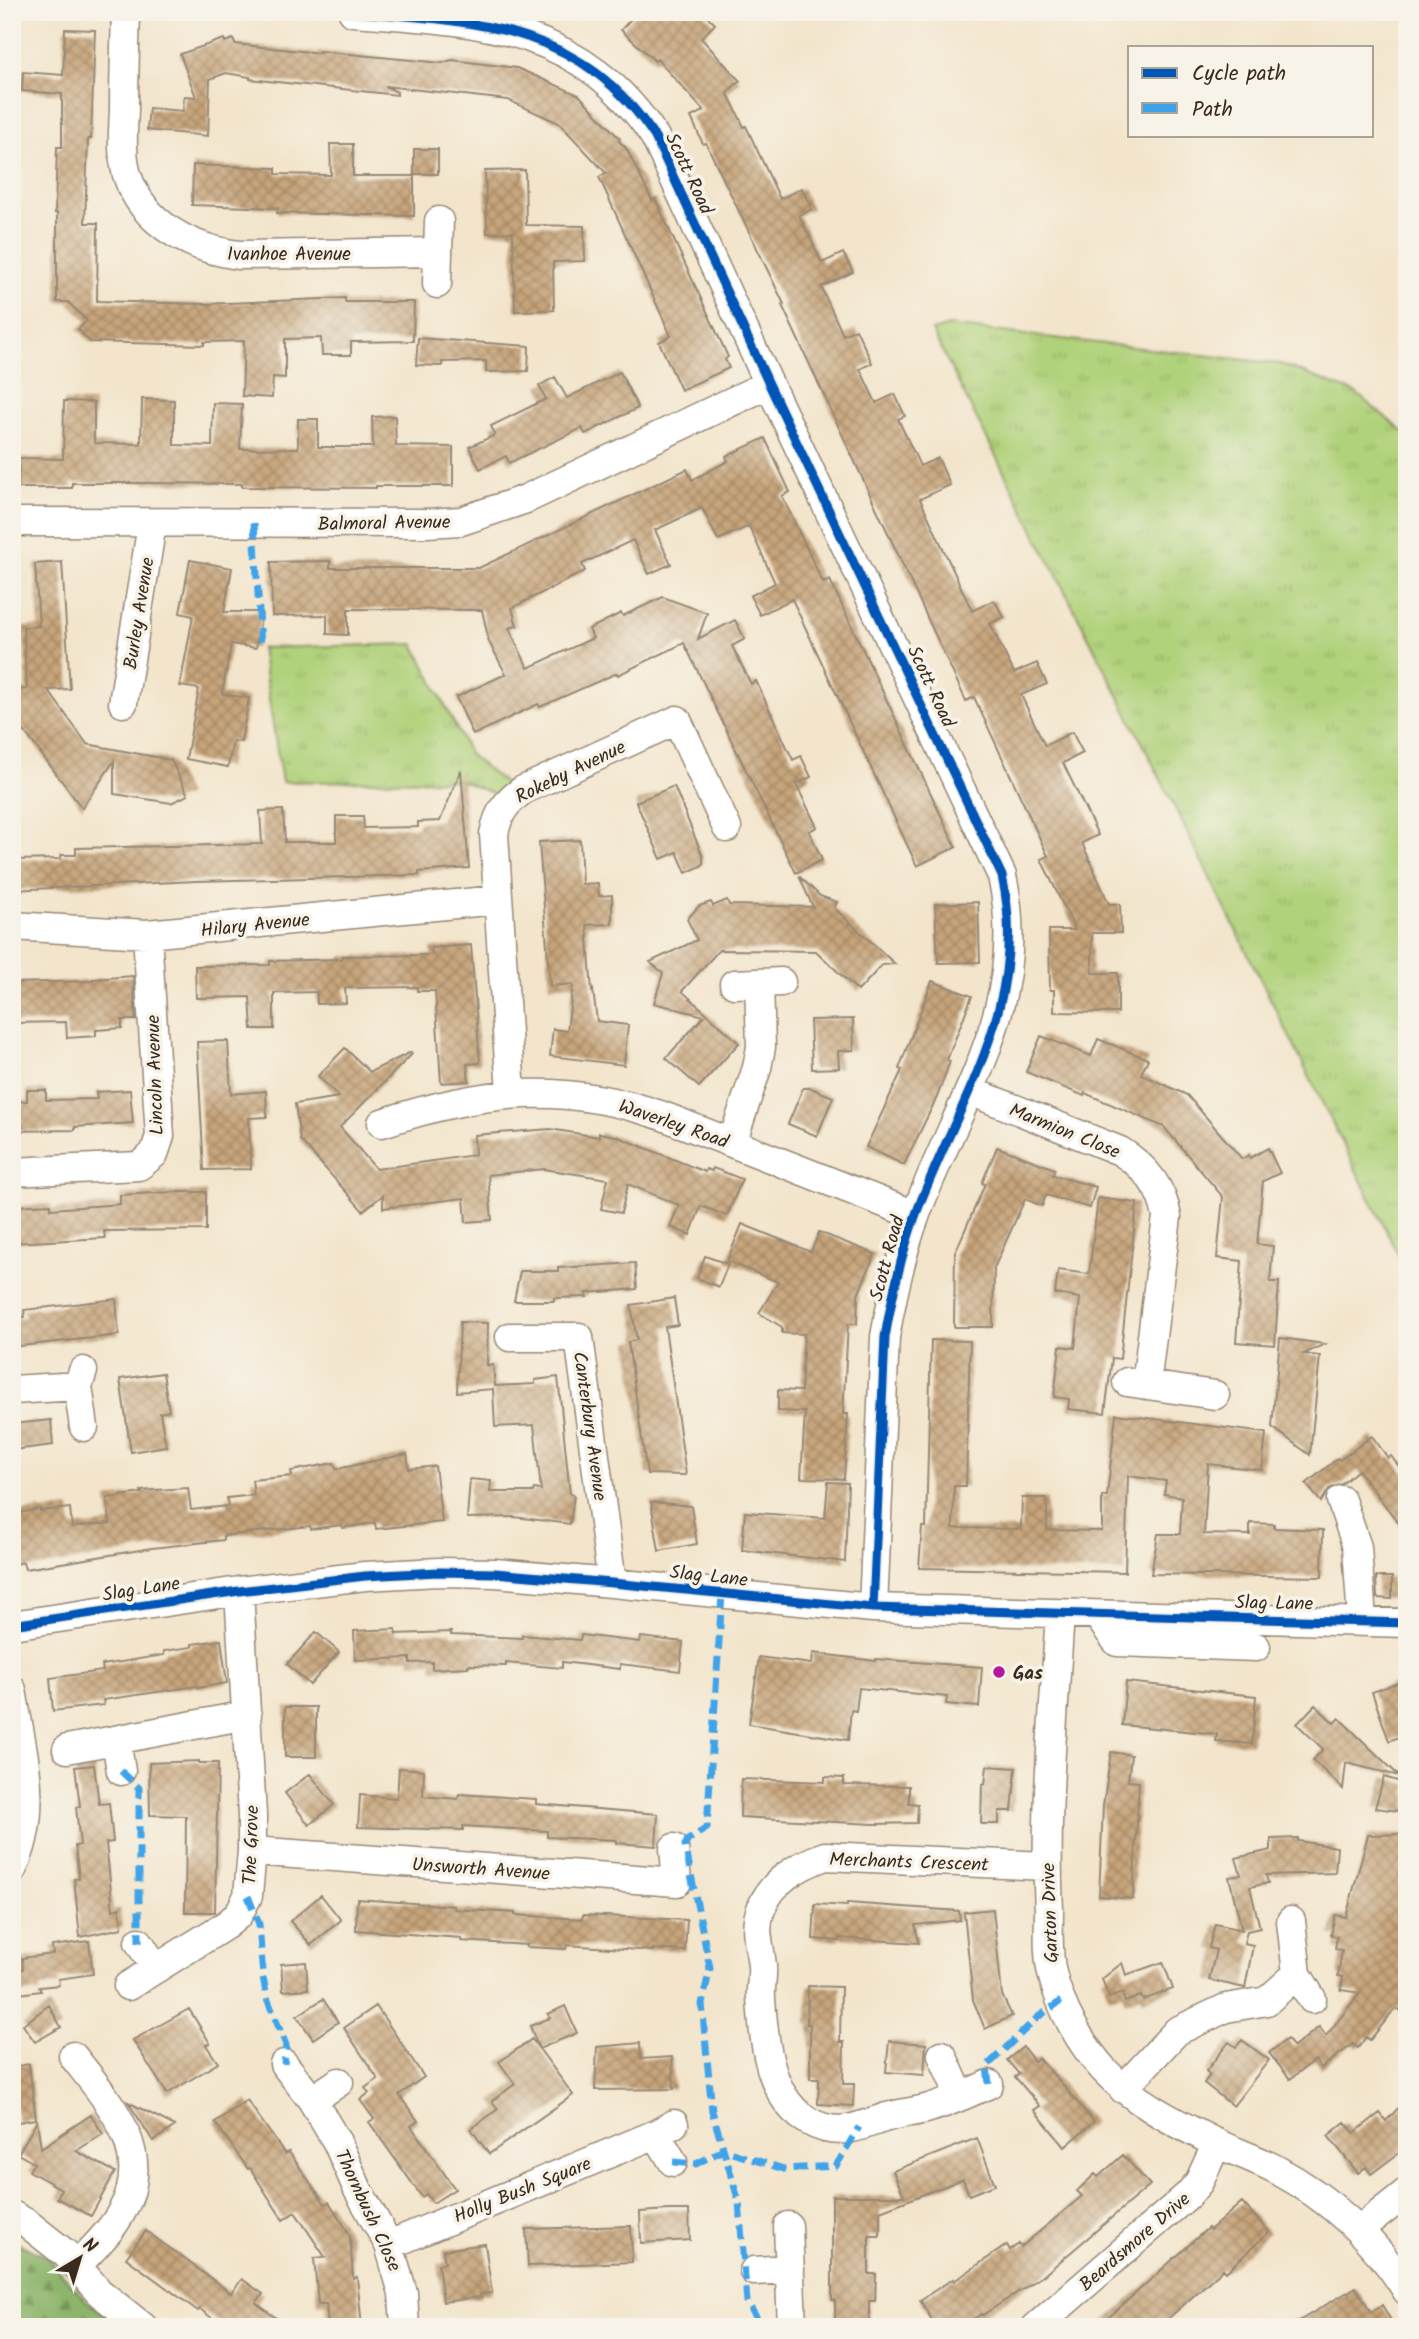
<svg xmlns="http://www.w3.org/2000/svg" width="1419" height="2339" viewBox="0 0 1419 2339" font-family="Kalam,sans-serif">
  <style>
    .grass { fill: url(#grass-tufts); stroke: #767e4c; stroke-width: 2 }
    .forest { fill: url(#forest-firs); stroke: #646f44; stroke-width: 2 }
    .building { fill: url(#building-cross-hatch) }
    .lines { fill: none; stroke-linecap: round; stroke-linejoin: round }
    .minor-casing { stroke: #978875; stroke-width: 31 }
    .minor { stroke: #fff; stroke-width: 28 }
    .quiet { stroke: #3fa3ea; stroke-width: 7; stroke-dasharray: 14 7; stroke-linecap: butt }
    .cycleway-casing { stroke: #f7f3e8; stroke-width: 13 }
    .cycleway { stroke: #0057b8; stroke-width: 9 }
    .poi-dot { fill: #b5179e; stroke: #f7f3e8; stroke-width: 2.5 }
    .labels { text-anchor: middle; stroke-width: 7; stroke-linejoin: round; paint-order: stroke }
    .street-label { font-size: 19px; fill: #3b2a1e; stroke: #f7f3e8 }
    .poi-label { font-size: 19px; font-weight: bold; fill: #3b2a1e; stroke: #f7f3e8; text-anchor: start }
  </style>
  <defs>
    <pattern id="grass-tufts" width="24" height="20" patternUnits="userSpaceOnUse" patternTransform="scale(1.75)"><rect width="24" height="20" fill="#b0d27a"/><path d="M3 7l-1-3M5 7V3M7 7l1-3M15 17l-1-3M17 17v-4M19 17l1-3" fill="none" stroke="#98b469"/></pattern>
    <pattern id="forest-firs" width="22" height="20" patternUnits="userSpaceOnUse" patternTransform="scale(1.75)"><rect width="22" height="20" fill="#8cb46a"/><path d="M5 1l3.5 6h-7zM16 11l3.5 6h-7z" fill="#749357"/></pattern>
    <pattern id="building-cross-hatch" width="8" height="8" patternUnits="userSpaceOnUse" patternTransform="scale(1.75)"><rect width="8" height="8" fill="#c7a57b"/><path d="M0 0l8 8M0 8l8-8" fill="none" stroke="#a38764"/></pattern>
  </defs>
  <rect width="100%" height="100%" fill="#f7f3e8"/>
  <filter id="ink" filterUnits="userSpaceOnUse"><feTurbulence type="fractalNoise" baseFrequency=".0143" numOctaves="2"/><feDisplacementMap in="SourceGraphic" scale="14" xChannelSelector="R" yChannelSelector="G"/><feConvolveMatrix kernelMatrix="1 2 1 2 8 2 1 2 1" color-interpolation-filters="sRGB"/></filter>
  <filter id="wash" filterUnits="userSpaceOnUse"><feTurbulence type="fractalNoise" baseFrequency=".00686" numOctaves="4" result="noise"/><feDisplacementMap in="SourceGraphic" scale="28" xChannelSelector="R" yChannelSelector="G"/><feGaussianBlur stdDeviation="1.57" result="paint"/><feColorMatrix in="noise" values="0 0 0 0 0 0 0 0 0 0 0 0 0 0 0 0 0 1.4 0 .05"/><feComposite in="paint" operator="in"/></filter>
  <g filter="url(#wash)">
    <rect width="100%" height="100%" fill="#f3e5cc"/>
    <path class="grass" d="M949,326L1281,364L1356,393L1407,435V1272L1143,744L932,331Z
      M414,644L470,755L508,786L497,795L460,780L282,782L261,648Z"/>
    <path class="forest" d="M12,2241L46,2256L87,2301L122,2327H12Z"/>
    <g id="blocks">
      <path class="building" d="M637,12H703L715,24L701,38L740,81L727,92L744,127L746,126L780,199L802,188L812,209L799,215L822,263L843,253L853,272L821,287L843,335L856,329L872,363L860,369L876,403L895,394L905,416L898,419L920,466L938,458L950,485L920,499L972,611L994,600L1004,617L990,624L1014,673L1037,663L1047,684L1021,695L1045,746L1072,732L1083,753L1063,763L1098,835L1082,843L1109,904H1120L1121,933H1092V973H1118V1013L1054,1012V990H1050L1049,930H1075L1041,859L1048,856L974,697L966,701L782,305L784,304L706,143L703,144L691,117L704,111L657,59L655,61L621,30Z
        M65,29L95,30L91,139H88L85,223H98L97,301L204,304L345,298V302H414L413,341L351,342V355H322L321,338L285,339V378L273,377L272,398L242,396L244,341L204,342V345L90,342L78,329L87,321L68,302H57V213H55L57,147H62V94L22,91L23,72L63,75Z
        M224,39L225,42L233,39L235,44L319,53V51L442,63L452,60L517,68L579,95L620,139L619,141L626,148L652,200L655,199L728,357L725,359L729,368L681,390L659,342L671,336L599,177L606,173L559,123L508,100L385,86L397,92V95L250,79V77L226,73L210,79L208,136L147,130L149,108L183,111L184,96L196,97L180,54Z
        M330,144H353V176H414V216L277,213L278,208L192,205L193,165L276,168V174L331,175Z
        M414,149H438V174H414Z
        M525,170L526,225L584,226L585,261L553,262L554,310L515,311L513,232L487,233L485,171Z
        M418,338L529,346L528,371L486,372V361L442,362V366L416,365Z
        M620,372L638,408L585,434L582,428L509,463L506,456L480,469L469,447L495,435L491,426L546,399L539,386L555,377L567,398Z
        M142,399L174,400V445L212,446L213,403L242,404L240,449L298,448V419H318V447H373L372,417L395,416L396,446L453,447V486H376V488L242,487V484L148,483H72V488H18L19,458L63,459L64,401L94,402V443L141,444Z
        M765,438L790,492L782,496L823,583L830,580L956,847L917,866L792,599L760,615L750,596L775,583L749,526L718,540L702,508L655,530L671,564L649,574L633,540L582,564L585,571L512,608L517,626L509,628L528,668L593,638L589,629L621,613L623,616L663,597L707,613L698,639L735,620L745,639L732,646L751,684L756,681L793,760L801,756L811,777L796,784L817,827L809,831L822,860L796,873L684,643L618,675L617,673L540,707L538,704L473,735L456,697L506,674L489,642L482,610L348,609V635L327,634V615L272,616L271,562L330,561V568H479L687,469L692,480L728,461L726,456Z
        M190,560L232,568L224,612H262L256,648L231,644L222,694L249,698L241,742L233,741L228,767L186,759L199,689L180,686L193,616L180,613Z
        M62,562L70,689L48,690L87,744L171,760L188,795L171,803L114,794V761L82,808L12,715V690L27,689L23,627L39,626L35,564Z
        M461,770L469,868L419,872V875L196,881L12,890V860L61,859V855H76V848L262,844L260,811L283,810L285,842H336V816H363L364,828L418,827V822L440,821Z
        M674,786L703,857V865L686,873L677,852L661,859L636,802Z
        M580,840L582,884L598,883L599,896L612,895V924L587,925L589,953L592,991L593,990L597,1021L628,1025L624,1065L550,1056L553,1029L567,1031L573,984L550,986L539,842Z
        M799,876L820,896L837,902L834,908L895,964L882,965L858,991L816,951L719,950L682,991L739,1043L699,1087L666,1058L704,1016L654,1003L663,973L650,962L697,940L687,919L699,906L711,902L713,906L727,900L729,905L813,907Z
        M978,902L980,962L938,963L935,904Z
        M471,945L480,1063L467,1064L469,1081L441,1083L435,991H417V987L345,988L346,1003L317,1004V992L274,993V1029H252L250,997L196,998L195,966L270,965V961L342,959V956L432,955L431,948Z
        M133,976L136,1020H122V1028L96,1030V1036L67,1038L66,1022L12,1023V983L93,981V979Z
        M932,981L972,996L947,1060L950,1061L937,1097L904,1165L866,1147L902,1070L899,1069Z
        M853,1019L854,1050L838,1051L839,1068L812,1069L810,1020Z
        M1041,1036L1091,1056L1098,1039L1148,1059L1141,1074L1187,1095L1242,1159L1249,1155L1250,1158L1268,1148L1280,1173L1263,1181L1257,1244L1273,1246L1270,1282H1279L1275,1345L1236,1342L1242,1261L1217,1258L1223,1197L1164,1127L1085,1093L1084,1096L1026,1072Z
        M228,1041L231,1094L266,1091L267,1117L249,1118L251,1169L204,1170L197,1042Z
        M345,1048L370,1072L411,1052L412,1054L340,1127L376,1169L475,1155L474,1135L550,1129L599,1137V1133L616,1136L705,1172L706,1169L712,1171L713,1168L742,1179L727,1216L701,1206L690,1235L670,1227L679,1205L628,1184L621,1213L601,1209L608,1179L544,1169L488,1175L492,1220L466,1222L464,1198L383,1208V1195L363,1211L300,1140L295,1104L339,1097L318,1076Z
        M803,1088H811L833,1097L817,1136L788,1124Z
        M27,1090H46V1100L97,1099L96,1092L130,1090L133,1123L75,1127V1130L12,1131V1101H27Z
        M997,1147L1055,1169L1053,1175L1096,1187L1090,1208L1046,1195L1042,1206L1025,1199L994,1268L993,1327H954L955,1253L985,1184L982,1183Z
        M174,1192H206V1230L104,1231L105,1238L12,1243V1224H17L16,1206L51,1204V1209L108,1205L120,1204V1195Z
        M1098,1198L1137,1203L1120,1359L1112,1358L1105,1413L1068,1409L1069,1399L1054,1397L1060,1346L1075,1348L1080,1298L1055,1294L1058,1270L1089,1274Z
        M742,1224L811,1252L819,1232L875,1254L858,1295L857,1324H848L843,1414H848L844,1479L801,1478L805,1412L778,1411V1390L801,1391L804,1334L782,1333V1327L759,1313L778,1282L727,1261Z
        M705,1256L728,1264L719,1287L697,1278Z
        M635,1263L637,1289L587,1293V1297L554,1298V1301H514L520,1271H558V1268Z
        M674,1298L678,1325L665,1327L686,1475L647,1474L628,1342L637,1340L631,1305Z
        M116,1299L119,1335L12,1347V1319L25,1317L24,1310Z
        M460,1322L488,1323L487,1366L493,1365L495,1386L535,1384V1380L558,1377L570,1494L574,1495L570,1524L514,1517L467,1518L470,1479L491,1481L490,1492H533L534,1489L541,1490L534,1425L495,1427L493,1389L457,1392Z
        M1280,1338L1325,1344L1304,1354L1320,1356L1310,1455L1272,1427Z
        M931,1340L970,1341L966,1486H954L953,1528L1021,1529L1022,1498H1047V1530L1102,1531V1496H1107L1116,1414L1266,1433L1262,1470L1208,1464L1204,1534L1250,1535V1523L1274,1524V1528L1323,1530L1322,1577L1151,1574L1158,1534H1180L1182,1497L1164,1494L1166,1481L1128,1476L1125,1572L919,1568L922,1527H926Z
        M163,1373L169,1411L160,1413L166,1446L131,1452L120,1379Z
        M51,1420L53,1445L12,1450V1424Z
        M1372,1436L1388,1458L1391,1456L1407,1477V1534L1358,1470L1342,1484L1329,1489L1321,1502L1306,1484L1338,1458L1340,1460Z
        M407,1454L409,1469L435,1466L442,1522L376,1529L375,1523L343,1528L342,1525L311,1529L310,1526L223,1536V1540L152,1548L25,1569L23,1562L16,1564L12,1546V1514L40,1509V1511L70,1508L72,1527L110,1523L107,1498L142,1493L141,1491L188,1488L191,1510L228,1506L227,1498L254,1495L252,1480L292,1476L291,1471L334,1463L336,1469Z
        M828,1482L848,1483L845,1562L742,1550L745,1512L825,1518Z
        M651,1502L691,1506L697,1544L659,1551Z
        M1376,1577H1392V1599L1377,1598Z
        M396,1629V1634L451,1632V1635L522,1638V1635L580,1640L581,1635L640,1642L641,1637L683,1642L680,1671L620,1664V1669L562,1662V1668L506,1663V1666L468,1665V1667L432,1669V1662L410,1663V1658L355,1660L354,1631Z
        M316,1632L339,1652L310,1685L287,1664Z
        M221,1640L227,1683L198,1688L197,1686L103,1700L104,1705L53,1711L50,1678L103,1671L102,1665L164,1655V1651L192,1647V1644Z
        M813,1653L876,1661V1659L982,1667L979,1707L946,1704L947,1697L859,1688L856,1711L851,1710L848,1740L749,1724L759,1657L812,1664Z
        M1403,1681L1407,1693V1734L1389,1741L1372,1692Z
        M1126,1682L1256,1696L1252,1744L1216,1741L1217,1734L1122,1725Z
        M1315,1705L1334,1723L1339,1718L1399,1776L1346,1763L1343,1789L1313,1760L1323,1749L1297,1724Z
        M285,1707H316V1757H285Z
        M1111,1752L1131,1755L1128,1781L1139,1782L1133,1899L1099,1896L1103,1806Z
        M199,1761V1763H218L215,1912H185L186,1816L150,1815L149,1763Z
        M94,1765L99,1804L109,1803L113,1842L106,1843L113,1910L120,1908L122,1928L80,1937L74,1879L79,1878L75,1846L80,1845L76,1807L80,1806L75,1767Z
        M987,1766L1016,1768L1012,1811H999V1824H981L982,1784H985Z
        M399,1768L424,1770L423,1796L458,1799L459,1794L536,1799V1804L658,1814L656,1846L616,1843V1840L547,1837V1831L463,1826V1830L358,1827L360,1795L397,1798Z
        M310,1774L334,1805L309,1825L285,1793Z
        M825,1777L844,1778V1785L909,1786V1803L918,1804L917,1823L874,1824L740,1817L741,1779L825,1782Z
        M1384,1777L1407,1784V1812L1375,1808Z
        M1407,1834V2012L1395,2009L1370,2040L1366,2037L1358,2048L1353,2044L1321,2068L1315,2060L1290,2079L1269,2053L1287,2039L1294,2047L1319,2027L1326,2036L1360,1993L1341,1990L1343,1977L1338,1976L1342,1950L1335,1949L1337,1936L1331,1935L1335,1915L1346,1917L1368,1835Z
        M1298,1838V1841L1337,1847L1335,1873L1266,1875L1268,1883L1250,1887L1260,1928L1247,1931L1244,1943L1253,1945L1245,1988L1209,1980L1216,1950L1209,1948L1215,1924L1242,1930L1229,1877L1241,1875L1236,1858L1271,1850V1839Z
        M321,1895L341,1920L311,1945L290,1921Z
        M357,1899L454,1906V1909L515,1913V1915L582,1919L583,1915L687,1920L685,1951L653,1949V1951L567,1945L566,1949L547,1948L526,1947L527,1945L461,1941V1938L356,1930Z
        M847,1903L959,1911L960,1920L915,1925L919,1943L839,1938V1941L813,1939L815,1904L847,1906Z
        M993,1909L1002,1995L1012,2016L985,2029L973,2000L964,1912Z
        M89,1941L93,1974L58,1979L59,1985L39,1987L41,1991L12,1995V1970L23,1969L22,1958L53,1954L52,1946Z
        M306,1962L308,1989L283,1991L281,1964Z
        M1163,1962L1173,1989L1143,2000L1141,1996L1125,2002L1122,1993L1109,1998L1102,1979L1122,1963L1126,1975Z
        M808,1986L841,1987L840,2042H844L843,2084H854L853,2106L818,2104L819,2079H810V2024H807Z
        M323,1999L338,2022L313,2039L297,2016Z
        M49,2005L61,2027L35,2042L23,2025Z
        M376,2006L424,2077L399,2095L418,2121L411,2126L455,2189L433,2203L426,2194L422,2197L369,2122L374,2119L360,2100L369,2093L365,2088L378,2079L344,2028Z
        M565,2006L577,2033L539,2049L530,2026L550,2018L548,2014Z
        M189,2009L210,2043L206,2045L218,2063L167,2094L133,2040Z
        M532,2039L573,2095L489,2154L471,2129L498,2109L492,2101L515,2084L499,2062Z
        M1242,2040L1269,2060L1233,2106L1204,2083L1210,2075L1206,2071L1229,2042L1236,2047Z
        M889,2041L926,2044L924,2075L886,2072Z
        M640,2043L641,2059L672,2057L674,2089L595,2090L597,2047Z
        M1023,2047L1034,2061L1038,2058L1063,2085L1094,2122L1065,2147L1034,2110L1040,2106L1015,2077L1019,2074L1007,2060Z
        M29,2064L36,2119L18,2122L12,2084V2067Z
        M1407,2099V2147L1371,2174L1366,2167L1358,2173L1328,2136L1345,2122L1354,2133L1380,2113L1386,2121Z
        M247,2100L285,2154L289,2152L325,2204L329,2202L350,2235L353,2278L357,2277L362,2327H328L326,2304H318L314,2258L325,2257L295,2212L283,2220L250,2168L248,2169L215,2122Z
        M128,2102L175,2126L153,2141Z
        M91,2115L103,2134L76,2151L115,2172L91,2216L57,2198L61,2189L29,2171L34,2163L18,2154L37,2121L41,2148Z
        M977,2138L995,2185L969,2195L963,2179L880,2211V2236H869V2274H876L875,2301H869V2327H835V2300H832V2196H904L893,2171Z
        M1123,2155L1150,2185L1044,2275L983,2315L982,2314L960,2327H936L920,2300L953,2279L954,2281L1007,2245L1010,2250L1019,2244L1021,2247L1082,2196L1077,2191L1095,2174L1098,2177Z
        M1242,2202L1269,2232L1226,2272L1223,2269L1159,2327H1098L1208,2228L1210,2230Z
        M669,2210H689L690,2240L641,2243L640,2212Z
        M631,2226L632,2262L528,2266L526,2229Z
        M146,2231L231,2293L242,2279L263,2294L256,2303L288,2327H224L200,2309L198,2311L126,2258Z
        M485,2244L492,2293L480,2294L481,2297L443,2302L438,2264L445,2263L443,2250Z
        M1356,2287L1371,2312L1382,2305L1395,2327H1289Z"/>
    </g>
  </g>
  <g filter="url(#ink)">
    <use href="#blocks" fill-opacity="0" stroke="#978875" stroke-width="2"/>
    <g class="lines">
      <defs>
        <path id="minor" d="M126,12C125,45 124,77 124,110C123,131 121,154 127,175C143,224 191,249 240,255L438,252
          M353,12C476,21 581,24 655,137L769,384L1002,876C1031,1004 958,1101 916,1214C901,1253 892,1297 885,1337L873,1608
          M437,284L439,221
          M12,522L427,523L461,521L526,499L769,384
          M123,703L152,524
          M12,926L147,934L497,900
          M734,984L781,982
          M970,1091L1120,1151C1146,1167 1162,1187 1167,1217L1146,1385
          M511,1093L494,834C498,813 506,802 523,790L677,720L727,828
          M382,1123C482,1090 562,1081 663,1116L915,1215
          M732,1143L757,1068L761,1047L759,983
          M12,1172L139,1166L154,1154L160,1136L147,934
          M510,1337H579L612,1583
          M83,1371L78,1386L84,1427
          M1127,1382L1215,1395
          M12,1390L78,1386
          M1341,1500L1357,1547L1362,1621
          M1060,1614C1054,1711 1044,1813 1049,1910C1049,1930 1047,1953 1052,1973C1060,2008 1080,2043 1104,2070C1135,2103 1174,2122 1214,2142C1235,2152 1257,2159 1277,2170C1329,2198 1376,2240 1407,2291
          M1097,1615L1117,1642L1256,1647
          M12,1625L239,1591L365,1576L438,1572L495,1573L612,1583L873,1608L1407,1623
          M12,1690C22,1752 41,1811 12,1870
          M116,1740L121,1771
          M67,1749L247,1715
          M252,1851L677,1882L674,1848
          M139,1942L156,1969
          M1297,1974L1312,1999
          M128,1986L226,1925L238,1915L248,1896L252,1851V1815L239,1591
          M942,2055L960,2096
          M73,2056C107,2100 156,2152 122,2211C111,2232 92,2249 77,2266
          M284,2064L312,2100L339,2082
          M989,2084C969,2093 950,2102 929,2108C916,2112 901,2113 887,2117C867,2123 847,2134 825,2128C770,2113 764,2046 761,1998C760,1988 763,1977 762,1966C760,1945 753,1929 761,1909C772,1880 798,1866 825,1856L1046,1866
          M1123,2089L1177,2031L1226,2008L1267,2001L1297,1974L1291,1921
          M312,2100L337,2142L358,2190L389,2245L403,2293L405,2327
          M656,2134L673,2162
          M12,2215L28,2224L66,2254L99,2292L143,2327
          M788,2226L792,2327
          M1359,2230L1407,2192
          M389,2245L656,2134L674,2124
          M754,2271L790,2269
          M1036,2327L1188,2195L1199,2182L1217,2143"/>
      </defs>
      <use href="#minor" class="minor-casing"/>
      <use href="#minor" class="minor"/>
      <path class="quiet" d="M254,523L261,648
        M722,1594L707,1828L688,1840L685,1845L710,1968L702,2004L712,2111L739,2202L747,2302L762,2327
        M121,1771L139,1788V1942
        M248,1896L259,1924L263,1977L267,1998L286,2045L284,2064
        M989,2084L987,2066L1038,2017L1061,2001
        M673,2162L696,2164L723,2150L784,2169L836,2166L859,2127"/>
      <defs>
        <path id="cycleway" d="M353,12C476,21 581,24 655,137L769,384L1002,876C1031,1004 958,1101 916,1214C901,1253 892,1297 885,1337L873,1608
          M12,1625L239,1591L365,1576L438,1572L495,1573L612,1583L873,1608L1407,1623"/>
      </defs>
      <use href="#cycleway" class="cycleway-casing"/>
      <use href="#cycleway" class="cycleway"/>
    </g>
  </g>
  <circle class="poi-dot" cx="999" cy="1672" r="7"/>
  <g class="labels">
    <g class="street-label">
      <text transform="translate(690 173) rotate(65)" y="7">Scott Road</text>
      <text x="289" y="260">Ivanhoe Avenue</text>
      <text transform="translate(384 522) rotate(-1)" y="7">Balmoral Avenue</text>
      <text transform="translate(138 613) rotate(-81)" y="7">Burley Avenue</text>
      <text transform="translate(932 686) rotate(65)" y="7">Scott Road</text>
      <text transform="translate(570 771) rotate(-26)" y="7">Rokeby Avenue</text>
      <text transform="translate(255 924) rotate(-6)" y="7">Hilary Avenue</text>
      <text transform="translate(154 1075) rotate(-92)" y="7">Lincoln Avenue</text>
      <text transform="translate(674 1123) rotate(19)" y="7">Waverley Road</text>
      <text transform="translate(1065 1130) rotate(22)" y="7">Marmion Close</text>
      <text transform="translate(886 1258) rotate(-75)" y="7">Scott Road</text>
      <text transform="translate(591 1426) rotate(82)" y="7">Canterbury Avenue</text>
      <text transform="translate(709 1575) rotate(6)" y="7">Slag Lane</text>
      <text transform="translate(141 1588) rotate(-9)" y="7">Slag Lane</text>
      <text transform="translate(1274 1602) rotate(1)" y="7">Slag Lane</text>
      <text transform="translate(250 1845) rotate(-88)" y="7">The Grove</text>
      <text transform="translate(909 1861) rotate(2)" y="7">Merchants Crescent</text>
      <text transform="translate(481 1868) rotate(4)" y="7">Unsworth Avenue</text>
      <text transform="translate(1049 1913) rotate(-92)" y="7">Garton Drive</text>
      <text transform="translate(522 2189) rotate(-22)" y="7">Holly Bush Square</text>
      <text transform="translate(369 2210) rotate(65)" y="7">Thornbush Close</text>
      <text transform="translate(1134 2241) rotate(-41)" y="7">Beardsmore Drive</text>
    </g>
    <g class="poi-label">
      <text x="1013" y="1679">Gas</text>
    </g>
  </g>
  <rect width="1419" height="2339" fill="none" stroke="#f7f3e8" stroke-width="42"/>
  <rect x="1128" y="46" width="245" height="91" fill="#f7f3e8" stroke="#aca397" stroke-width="2"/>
  <rect x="1142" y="68" width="35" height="10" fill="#0057b8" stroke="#aca397" stroke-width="2"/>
  <text x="1192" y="80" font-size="21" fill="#3b2a1e">Cycle path</text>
  <rect x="1142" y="103" width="35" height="10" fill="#3fa3ea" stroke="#aca397" stroke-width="2"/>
  <text x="1192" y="116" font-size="21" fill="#3b2a1e">Path</text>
  <g transform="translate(80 2258) rotate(38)" stroke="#f7f3e8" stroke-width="5" paint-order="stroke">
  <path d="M0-5L12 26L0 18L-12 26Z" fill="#3b2a1e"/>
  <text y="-10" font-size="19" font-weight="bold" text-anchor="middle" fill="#3b2a1e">N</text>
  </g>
</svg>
